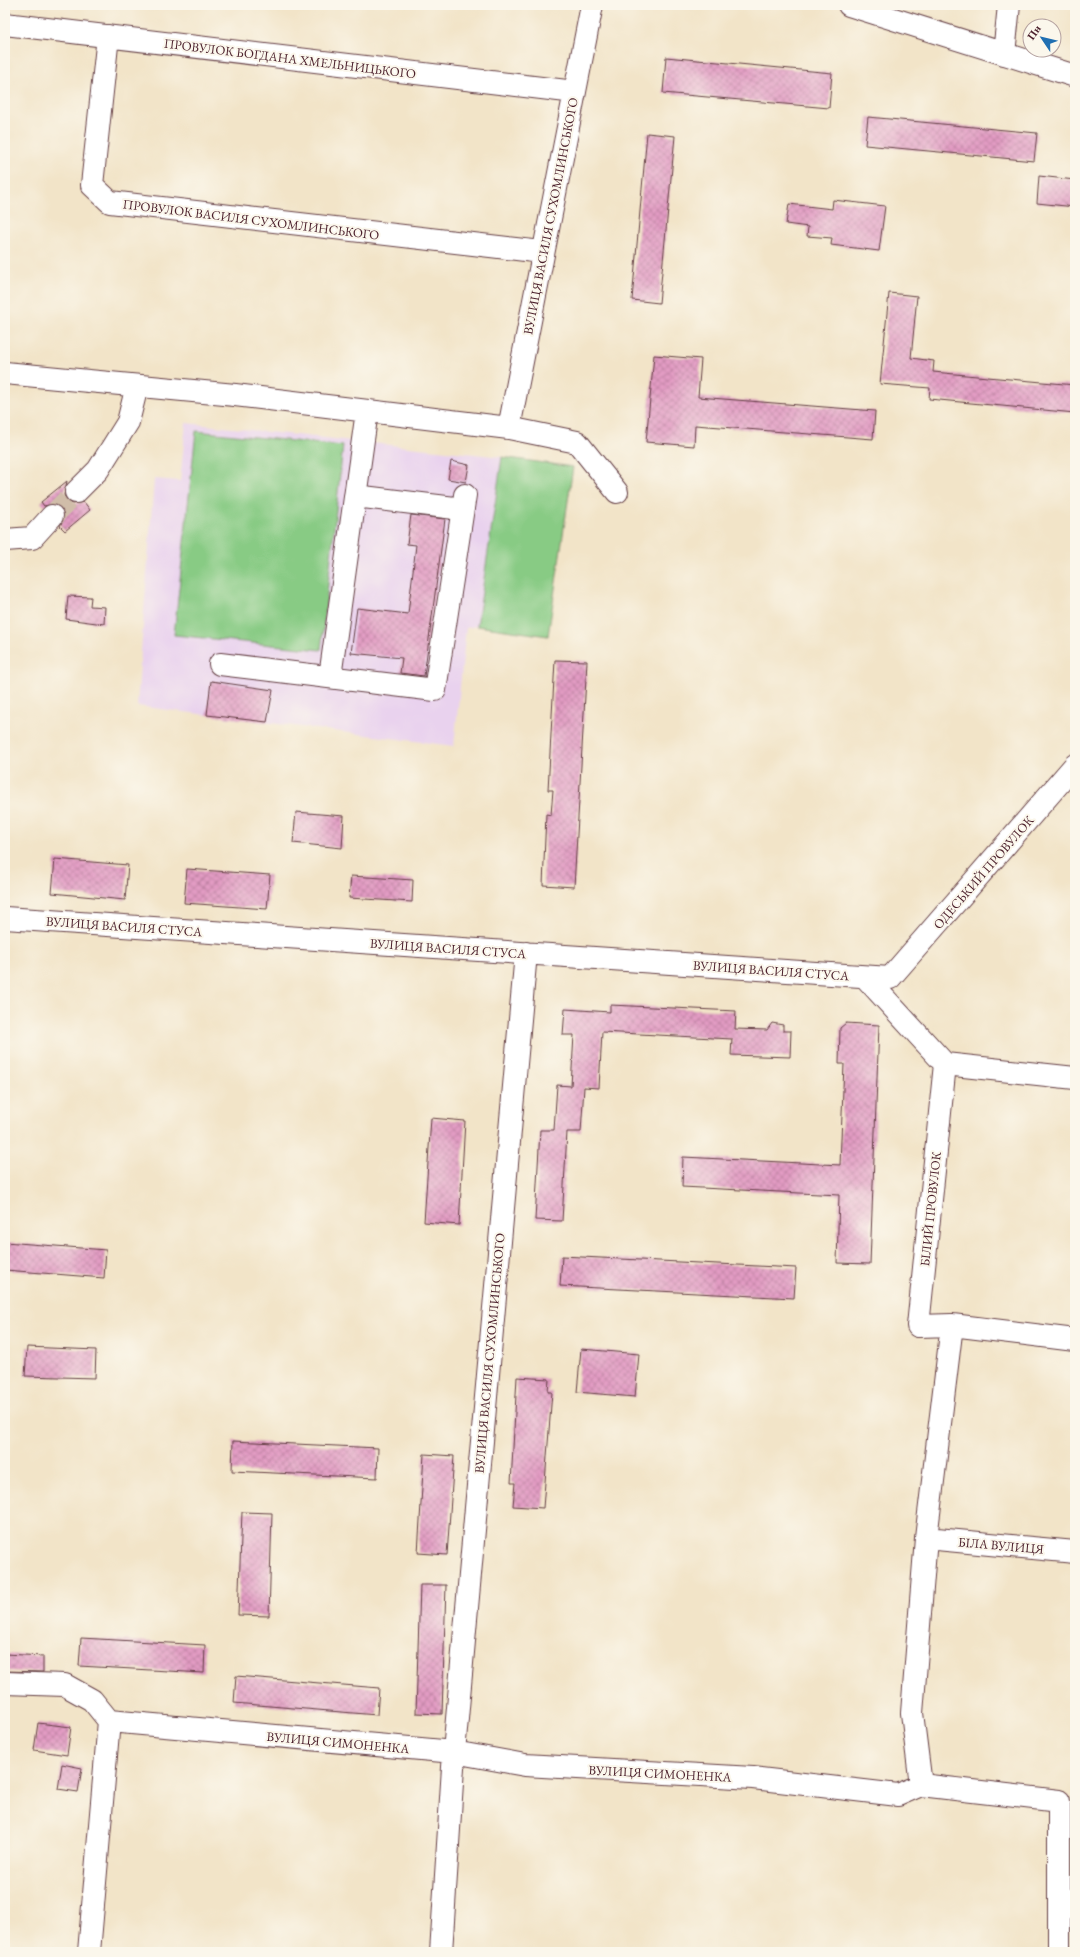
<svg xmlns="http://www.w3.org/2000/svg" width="1080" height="1957" viewBox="0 0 1080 1957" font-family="'EB Garamond',serif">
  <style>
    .built { fill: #e9d2ee }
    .green { fill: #88cb84; stroke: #697558 }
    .building { fill: url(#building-cross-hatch) }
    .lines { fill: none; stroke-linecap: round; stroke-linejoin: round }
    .minor-tunnel { stroke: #d0bda9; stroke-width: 22; stroke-dasharray: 22 11; stroke-linecap: butt }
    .minor-casing { stroke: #633d43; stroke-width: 24 }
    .minor { stroke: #fff; stroke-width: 22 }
    .labels { text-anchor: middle; stroke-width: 4; stroke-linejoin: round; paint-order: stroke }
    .street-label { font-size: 13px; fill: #4a1f2b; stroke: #fbf7ec }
  </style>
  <defs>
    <pattern id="building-cross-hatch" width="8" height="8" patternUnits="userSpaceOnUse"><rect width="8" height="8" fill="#e29bc3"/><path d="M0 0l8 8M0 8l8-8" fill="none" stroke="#b97e9f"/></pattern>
  </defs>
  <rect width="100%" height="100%" fill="#fbf7ec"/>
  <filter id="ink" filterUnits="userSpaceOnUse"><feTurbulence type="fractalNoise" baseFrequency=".025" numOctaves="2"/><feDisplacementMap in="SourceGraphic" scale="8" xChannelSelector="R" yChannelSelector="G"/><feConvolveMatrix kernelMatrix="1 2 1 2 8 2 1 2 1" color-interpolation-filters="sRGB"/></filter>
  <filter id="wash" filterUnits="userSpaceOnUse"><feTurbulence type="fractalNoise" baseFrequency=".012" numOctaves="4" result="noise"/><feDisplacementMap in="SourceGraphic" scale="16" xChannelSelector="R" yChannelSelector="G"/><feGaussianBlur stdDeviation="0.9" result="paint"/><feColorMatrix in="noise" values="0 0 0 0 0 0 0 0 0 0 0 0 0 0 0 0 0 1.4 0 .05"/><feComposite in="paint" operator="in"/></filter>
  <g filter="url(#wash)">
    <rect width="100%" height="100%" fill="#f2e4c8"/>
    <path class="built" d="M186,423L502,457L573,467L548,636L477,626L466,628L454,746L137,706L154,479L180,481Z"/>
    <path class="green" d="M196,431L343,446L321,650L174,635Z
      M502,457L573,467L548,636L477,626Z"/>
    <g id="blocks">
      <path class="building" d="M666,57L832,73L829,108L663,93Z
        M868,117L1037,133L1034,161L865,145Z
        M647,133L675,136L659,303L632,300Z
        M1039,176L1075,180V207L1037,203Z
        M833,200L885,206L879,251L831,245L832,238L807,236L808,227L786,224L789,204L832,209Z
        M889,293L917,296L911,358L934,361L933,372L1075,385V413L929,399L930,388L880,384Z
        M654,355L701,359L698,397L875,411L873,439L695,425L694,446L646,442Z
        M451,461L469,465L466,482L448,479Z
        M67,481L64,495L67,501L73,504L84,502L90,510L65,531L60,526L64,518V513L61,507L54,504L44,506L41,502Z
        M411,515L445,519L424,676L400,673L402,658L351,653L357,608L408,614L416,545L407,544Z
        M68,596L91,597L90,606L105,607L104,624L66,619Z
        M555,660L587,661L574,887L543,885L546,814L551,815L553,790H548Z
        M211,681L273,690L267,722L207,715Z
        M296,812L344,816L342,848L293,843Z
        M55,859L128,865L125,900L52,893Z
        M187,869L270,875L267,909L184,903Z
        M351,876L413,880L412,902L349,898Z
        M610,1005L736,1011L735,1029L767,1030L772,1023L783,1025V1031H791L790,1057L731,1055L732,1039L602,1032L599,1088L584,1087L581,1132H567L562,1221L535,1220L540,1130H554L557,1085L571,1086L574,1035H563L565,1009L610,1012Z
        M846,1023L879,1025L870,1264L837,1263L839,1195L682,1187L683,1157L840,1165L844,1064H839L840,1028Z
        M431,1118L465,1121L459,1225L424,1222Z
        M5,1242L106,1250L104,1278L5,1270Z
        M562,1256L796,1268L794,1298L560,1286Z
        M27,1347L96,1350L95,1378L25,1376Z
        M581,1349L639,1354L635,1397L577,1392Z
        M517,1377L549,1379L548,1392H552L543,1508L513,1506L515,1483H511Z
        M233,1441L378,1448L377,1478L232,1471Z
        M424,1454L454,1456L447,1555L418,1553Z
        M242,1512L272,1513L269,1616L238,1615Z
        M420,1585H446L442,1714L416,1713Z
        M81,1638L205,1645L204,1673L79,1666Z
        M5,1654L43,1656V1672L5,1671Z
        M236,1676L379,1688L377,1715L234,1703Z
        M38,1723L71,1727L67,1755L34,1750Z
        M62,1764L82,1768L78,1792L58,1789Z"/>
    </g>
  </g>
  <g filter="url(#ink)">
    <use href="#blocks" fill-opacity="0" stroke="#633d43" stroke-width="1"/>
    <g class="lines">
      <path class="minor-tunnel" d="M52,516L76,492"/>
      <defs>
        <path id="minor" d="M849,5L1075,76
          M5,24L575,92
          M108,36L92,185L110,202L542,252
          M1004,54L1009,5
          M5,373L235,395L509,428L577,442L617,492
          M509,428L592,5
          M76,492L98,470L128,422L137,386
          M355,496L463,509
          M5,540L32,538L52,516
          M220,664L435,690L465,495
          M330,677L367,411
          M5,918L890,978L1075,765
          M865,977L945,1064
          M945,1064L918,1326L952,1325L1075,1340
          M945,1064L1075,1078
          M926,1538L1075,1552
          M5,1683L65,1685L92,1700L109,1721L454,1752L525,1765L753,1778L898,1795L921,1785L1059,1801V1952
          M921,1785L912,1713L926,1538L952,1325
          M89,1952L109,1721
          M441,1952L454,1752L526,953"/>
      </defs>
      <use href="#minor" class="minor-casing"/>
      <use href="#minor" class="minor"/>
    </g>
  </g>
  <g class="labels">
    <g class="street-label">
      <text transform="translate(290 58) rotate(7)" y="5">ПРОВУЛОК БОГДАНА ХМЕЛЬНИЦЬКОГО</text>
      <text transform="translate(550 216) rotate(-79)" y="5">ВУЛИЦЯ ВАСИЛЯ СУХОМЛИНСЬКОГО</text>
      <text transform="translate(251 219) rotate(7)" y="5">ПРОВУЛОК ВАСИЛЯ СУХОМЛИНСЬКОГО</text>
      <text transform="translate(983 872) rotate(-49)" y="5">ОДЕСЬКИЙ ПРОВУЛОК</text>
      <text transform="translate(124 926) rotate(4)" y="5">ВУЛИЦЯ ВАСИЛЯ СТУСА</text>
      <text transform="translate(448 948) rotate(4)" y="5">ВУЛИЦЯ ВАСИЛЯ СТУСА</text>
      <text transform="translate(771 970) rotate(4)" y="5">ВУЛИЦЯ ВАСИЛЯ СТУСА</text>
      <text transform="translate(930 1209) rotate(-84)" y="5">БІЛИЙ ПРОВУЛОК</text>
      <text transform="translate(489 1353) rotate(-85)" y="5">ВУЛИЦЯ ВАСИЛЯ СУХОМЛИНСЬКОГО</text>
      <text transform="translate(1001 1545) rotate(5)" y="5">БІЛА ВУЛИЦЯ</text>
      <text transform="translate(338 1742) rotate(5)" y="5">ВУЛИЦЯ СИМОНЕНКА</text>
      <text transform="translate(660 1773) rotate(3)" y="5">ВУЛИЦЯ СИМОНЕНКА</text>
    </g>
  </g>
  <rect width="1080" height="1957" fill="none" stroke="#fbf7ec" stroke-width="20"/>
  <g transform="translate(1042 38) rotate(305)"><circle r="19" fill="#fbf7ec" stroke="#b4a19f"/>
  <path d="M0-3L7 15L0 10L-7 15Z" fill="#1f6fb2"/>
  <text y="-6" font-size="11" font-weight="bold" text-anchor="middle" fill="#4a1f2b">Пн</text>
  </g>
</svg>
